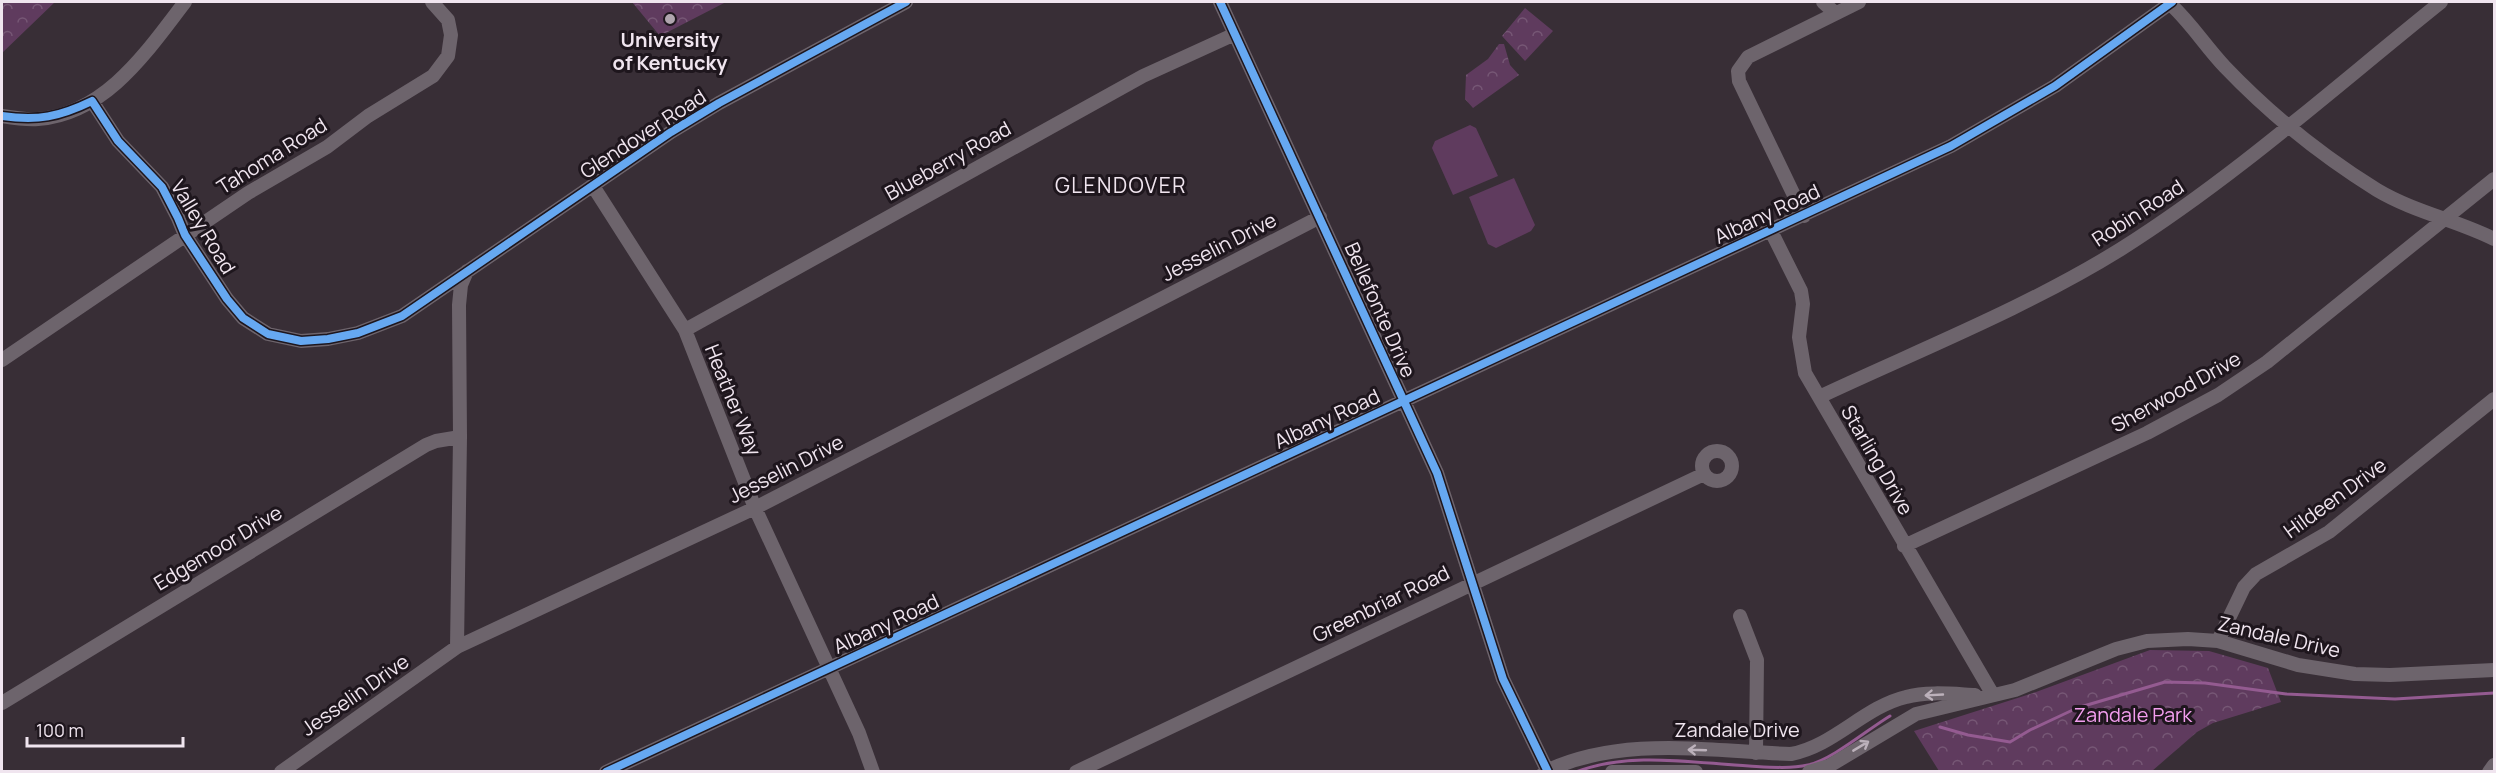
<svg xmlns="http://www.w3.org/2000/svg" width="2496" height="773" viewBox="0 0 2496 773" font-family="Manrope,sans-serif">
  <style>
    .grass { fill: #5f3b5e }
    .park { fill: url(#park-crowns) }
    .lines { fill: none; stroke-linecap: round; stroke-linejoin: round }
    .stream { stroke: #945b91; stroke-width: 3 }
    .minor { stroke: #6d646c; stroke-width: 14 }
    .cycleway-casing { stroke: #1e161d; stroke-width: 11 }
    .cycleway { stroke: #66a8f1; stroke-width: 8 }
    .oneway { stroke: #bcb1bb }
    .poi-dot { fill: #b0a5ae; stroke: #1e161d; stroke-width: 2 }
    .labels { text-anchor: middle; stroke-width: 6; stroke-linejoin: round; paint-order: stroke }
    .poi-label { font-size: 20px; font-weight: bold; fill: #f0e5ef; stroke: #1e161d }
    .street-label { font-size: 20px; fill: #f0e5ef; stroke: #1e161d }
    .park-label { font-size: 20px; fill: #f39eef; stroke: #1e161d }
    .neighbourhood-label { font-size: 21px; letter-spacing: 1.5px; fill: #f0e5ef; stroke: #1e161d }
  </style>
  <defs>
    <pattern id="park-crowns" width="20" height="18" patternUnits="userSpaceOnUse" patternTransform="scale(1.5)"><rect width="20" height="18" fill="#5f3b5e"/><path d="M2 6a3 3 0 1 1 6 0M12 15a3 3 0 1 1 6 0" fill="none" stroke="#765775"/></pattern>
  </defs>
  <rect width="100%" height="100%" fill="#382e36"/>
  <path class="grass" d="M1470,125L1476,128L1498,176L1453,195L1432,148L1435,141Z
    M1514,178L1535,225L1531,231L1496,248L1488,244L1469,197Z"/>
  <path class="park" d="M2,2H55L2,53Z
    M632,2H726L660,36Z
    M1525,8L1553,31L1525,61L1502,36Z
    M1499,44H1504L1510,65L1519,75L1473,108L1465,99L1466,75L1488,59Z
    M2150,650L2209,651L2268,668L2281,702L2213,723L2197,732L2152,771H1939L1914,731L2036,692Z"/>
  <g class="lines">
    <path class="stream" d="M1940,727L1968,735L2010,742L2030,730L2077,708L2165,682L2205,683L2286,694L2395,699L2494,693
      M1576,772C1630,751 1693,763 1749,766C1768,767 1789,769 1808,765C1832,760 1868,729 1890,716"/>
    <path class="minor" d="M1220,2L1437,473L1503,679L1548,772
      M1823,2L1835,13
      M2168,2C2189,20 2205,46 2225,67C2269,113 2322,156 2377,190C2414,212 2456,220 2494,239
      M92,101L118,141L162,187L178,218L185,235L227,299L243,318L268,334L301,341L328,339L358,333L402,316L671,132L719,103L906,2
      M2,116C14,118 26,120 38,119C106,114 148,50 185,2
      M593,186L685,330L755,508L859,733L873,772
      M1804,216L1739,81L1738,71L1748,57L1859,2
      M1771,231L1801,291L1803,304L1799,337L1805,373L1993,695
      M685,330L1143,76L1235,34
      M2,360L248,193L327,147L368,116L433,76L448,56L451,35L448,20L432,2
      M1819,397C1919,350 2026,308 2121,249C2235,177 2336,86 2441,2
      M1702 466a15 15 0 1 1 30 0a15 15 0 1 1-30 0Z
      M1904,546L2147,433L2218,395L2267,362L2494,179
      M1740,616L1757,660L1756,753
      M2218,641L2244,587L2256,574L2329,532L2494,399
      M457,647L460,437L459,305L461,285L467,271
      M2,703L426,445L436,441L460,437
      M281,772L457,647L755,508L1320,217
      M606,772L1951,146L2055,86L2172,2
      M1076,772L1704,474
      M1544,772C1621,735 1708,751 1791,754C1834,746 1864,707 1906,697C1927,691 1954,694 1975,695
      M1612,772H1696
      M1809,772L1829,766L1916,714L2015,690L2116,649L2147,641L2188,639L2218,641L2298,665L2355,674L2390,675L2494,670
      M2489,772L2494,765"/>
    <defs>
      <path id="cycleway" d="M1220,2L1437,473L1503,679L1548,772
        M2,116C38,121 59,117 92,101L118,141L162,187L178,218L185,235L227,299L243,318L268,334L301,341L328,339L358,333L402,316L671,132L719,103L906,2
        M606,772L1951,146L2055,86L2172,2"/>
    </defs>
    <use href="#cycleway" class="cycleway-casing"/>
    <use href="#cycleway" class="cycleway"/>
  </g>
  <defs><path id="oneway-shaft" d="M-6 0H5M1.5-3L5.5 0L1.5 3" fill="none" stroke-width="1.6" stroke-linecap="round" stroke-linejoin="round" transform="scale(1.5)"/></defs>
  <g class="oneway">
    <use href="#oneway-shaft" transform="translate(1934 695) rotate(177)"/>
    <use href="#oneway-shaft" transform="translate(1861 746) rotate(-31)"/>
    <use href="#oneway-shaft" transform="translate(1697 750) rotate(-178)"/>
  </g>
  <circle class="poi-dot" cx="670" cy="19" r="6"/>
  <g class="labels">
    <g class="poi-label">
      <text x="670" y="47">University<tspan x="670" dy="23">of Kentucky</tspan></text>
    </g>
    <g class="street-label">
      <text transform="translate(643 134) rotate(-33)" y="7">Glendover Road</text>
      <text transform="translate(272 156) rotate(-32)" y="7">Tahoma Road</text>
      <text transform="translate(948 161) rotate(-29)" y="7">Blueberry Road</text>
      <text transform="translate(2138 213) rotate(-33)" y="7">Robin Road</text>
      <text transform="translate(1767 214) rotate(-25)" y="7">Albany Road</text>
      <text transform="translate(203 227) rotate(59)" y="7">Valley Road</text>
      <text transform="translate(1219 247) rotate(-27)" y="7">Jesselin Drive</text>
      <text transform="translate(1380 310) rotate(66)" y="7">Bellefonte Drive</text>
      <text transform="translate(2176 392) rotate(-29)" y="7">Sherwood Drive</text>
      <text transform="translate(733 400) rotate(68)" y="7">Heather Way</text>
      <text transform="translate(1327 419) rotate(-25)" y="7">Albany Road</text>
      <text transform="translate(1877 460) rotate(60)" y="7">Starling Drive</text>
      <text transform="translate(786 469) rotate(-27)" y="7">Jesselin Drive</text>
      <text transform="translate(2335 498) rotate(-36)" y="7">Hildeen Drive</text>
      <text transform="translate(218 548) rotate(-31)" y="7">Edgemoor Drive</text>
      <text transform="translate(1381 604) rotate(-26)" y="7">Greenbriar Road</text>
      <text transform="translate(886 624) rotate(-25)" y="7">Albany Road</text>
      <text transform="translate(2279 637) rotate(13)" y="7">Zandale Drive</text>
      <text transform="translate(355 695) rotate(-35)" y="7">Jesselin Drive</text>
      <text x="1737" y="737">Zandale Drive</text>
    </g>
    <g class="park-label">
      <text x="2133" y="722">Zandale Park</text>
    </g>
    <g class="neighbourhood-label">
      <text x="1121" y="193">GLENDOVER</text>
    </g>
  </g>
  <rect width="2496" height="773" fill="none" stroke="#f0e5ef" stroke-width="6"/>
  <path d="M27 737v9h156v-9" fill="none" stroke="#f0e5ef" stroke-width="3"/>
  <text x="36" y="737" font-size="18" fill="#f0e5ef" stroke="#1e161d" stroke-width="4.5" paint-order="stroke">100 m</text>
</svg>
